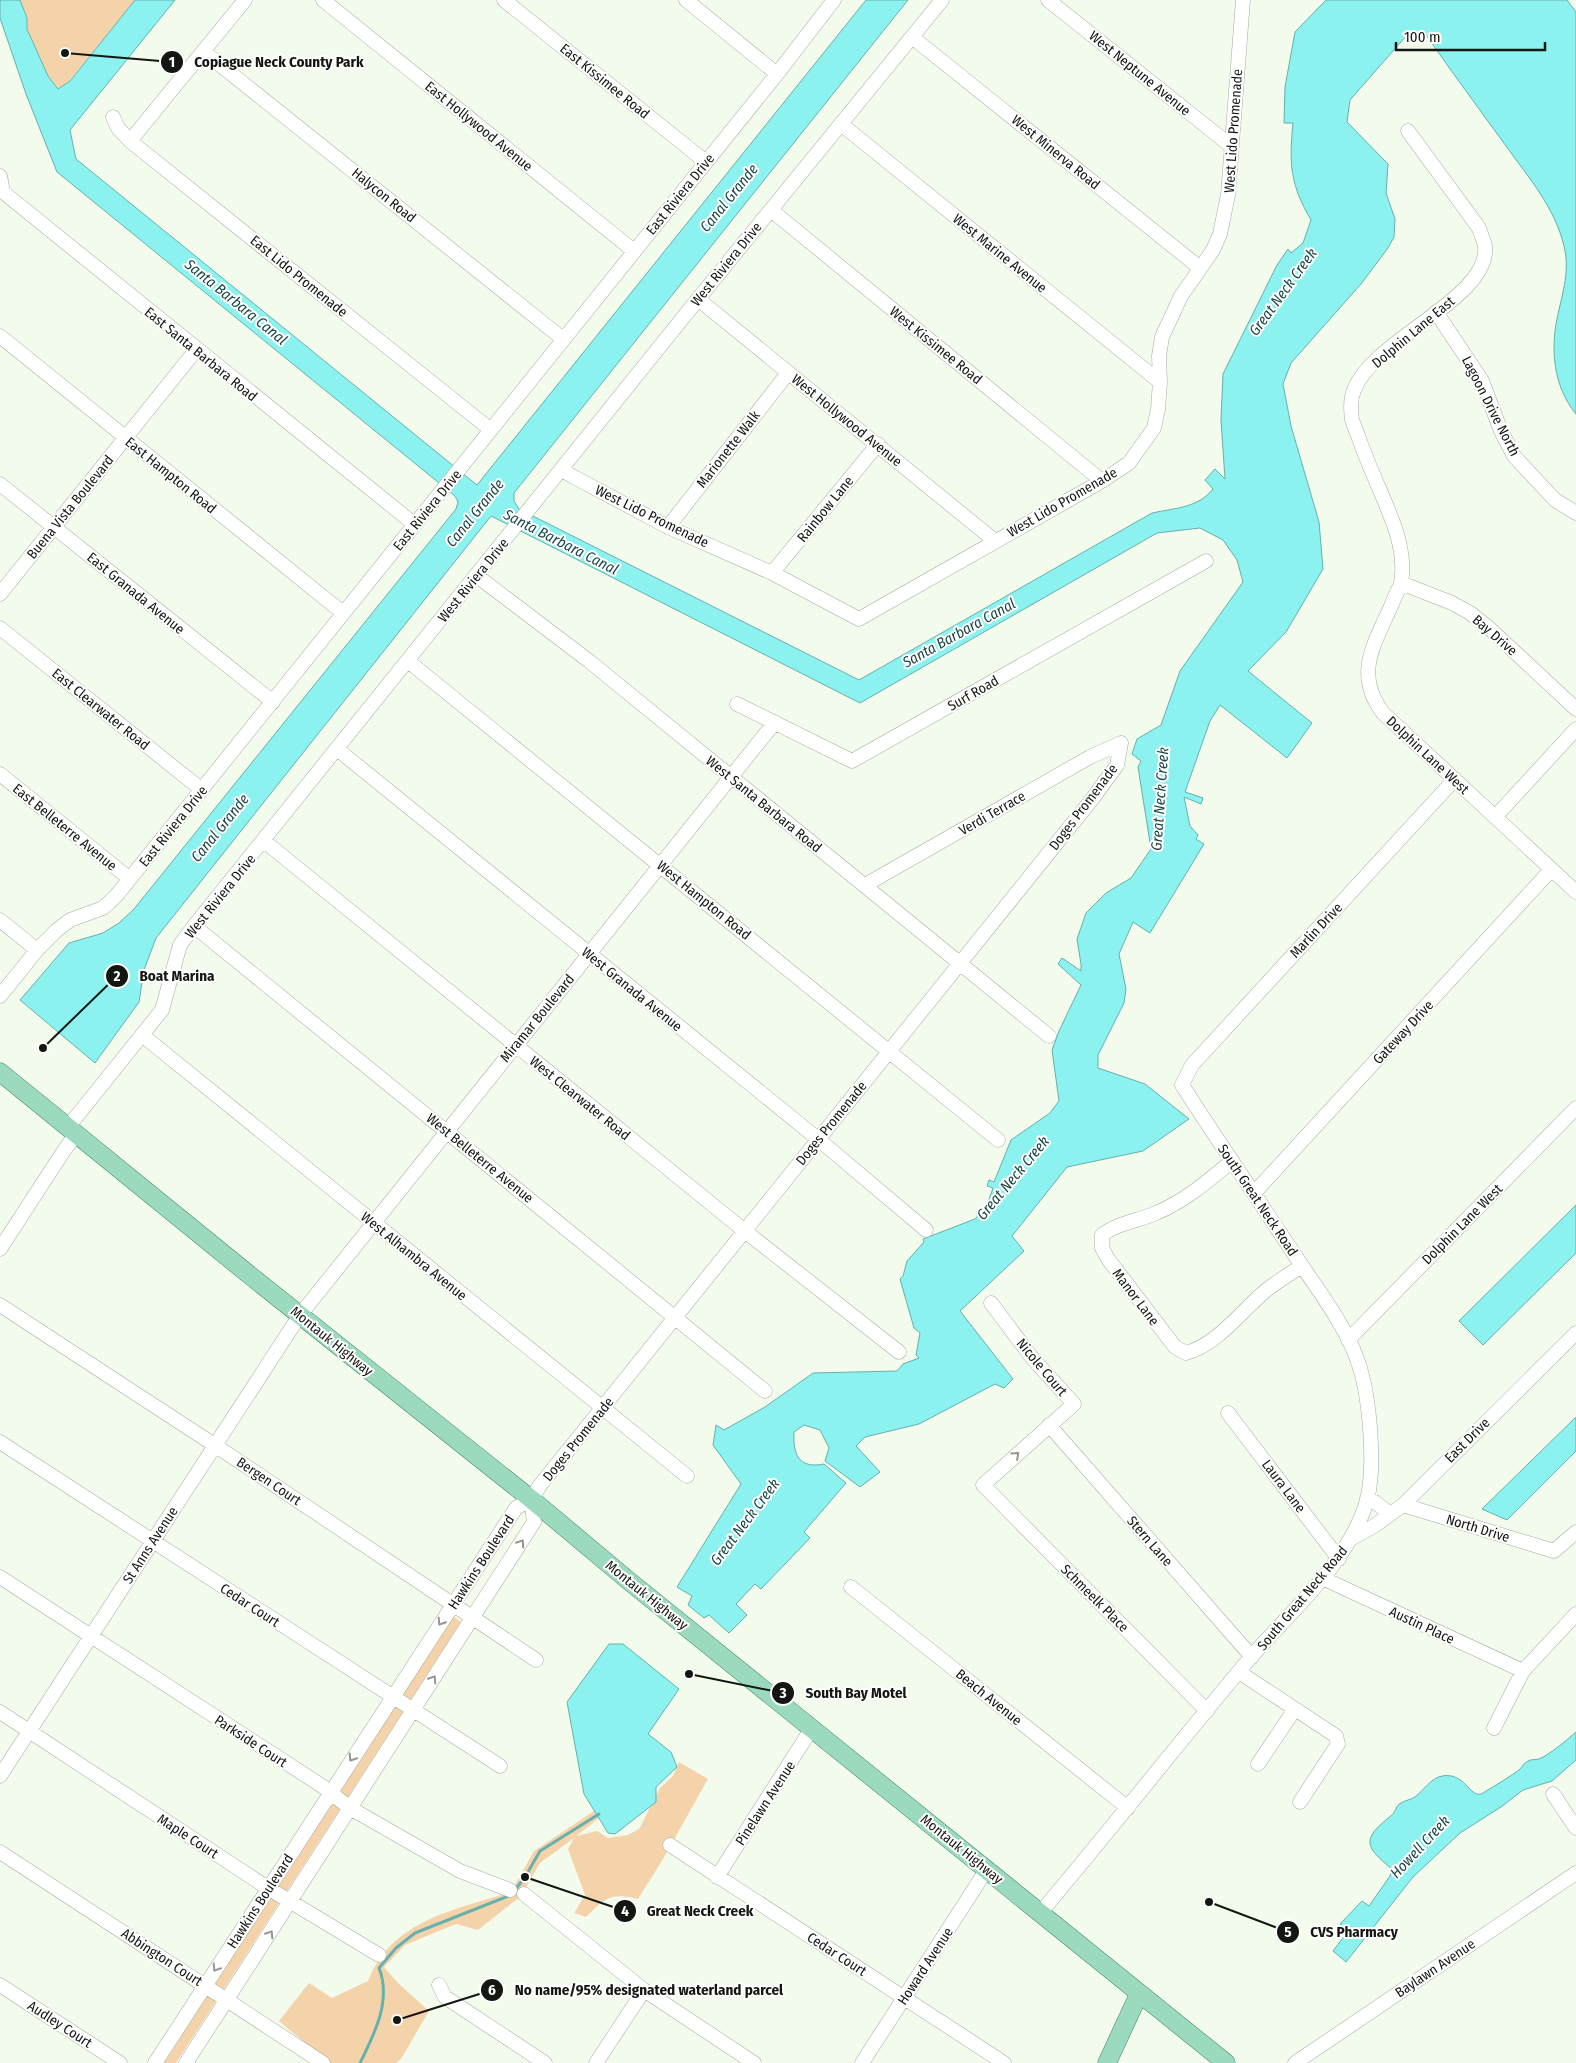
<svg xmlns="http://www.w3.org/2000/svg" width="1576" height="2063" viewBox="0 0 1576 2063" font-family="'Fira Sans Condensed',sans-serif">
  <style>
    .green { fill: #f5d3aa }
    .water { fill: #8bf2f0; stroke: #67b0ad }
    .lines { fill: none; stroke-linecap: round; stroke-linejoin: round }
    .stream { stroke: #67b0ad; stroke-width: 3 }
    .minor-casing { stroke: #a4ac9f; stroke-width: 15 }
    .major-casing { stroke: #408667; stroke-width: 19 }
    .minor { stroke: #fff; stroke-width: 14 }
    .major { stroke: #9bdabf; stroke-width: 18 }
    .oneway { stroke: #959694 }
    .labels { text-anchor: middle; stroke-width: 4; stroke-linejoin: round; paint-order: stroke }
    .street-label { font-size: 14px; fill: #141612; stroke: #fff }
    .water-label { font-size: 15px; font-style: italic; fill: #174746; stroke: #fff }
    .leader { fill: none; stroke: #141612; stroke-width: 2 }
    .callout-dot { fill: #141612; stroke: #fff; stroke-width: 2 }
    .mark-label { font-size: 15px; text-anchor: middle; font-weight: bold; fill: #fff }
    .callout-label { font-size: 15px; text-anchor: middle; font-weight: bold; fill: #141612; stroke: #fff; stroke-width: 4; stroke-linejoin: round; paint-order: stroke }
  </style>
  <rect width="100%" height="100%" fill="#f3fbed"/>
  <path class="green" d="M20,0H135L69,81L58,89L48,76L27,29L26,18Z
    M453,1616L461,1622L176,2063H164Z
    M679,1762L708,1779L663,1859L638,1899C610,1892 605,1898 586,1917L574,1913L585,1895L568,1849L574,1838L540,1863L521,1896L478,1930L456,1924L405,1945L384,1967L398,1983L429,2011L401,2059L396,2063H329L279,2021L309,1983L332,1998L368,1981C392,1920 455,1910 511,1892L534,1851L594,1811L599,1818L576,1836L597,1831L608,1838L628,1835L639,1829L660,1788L673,1776Z"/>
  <path class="water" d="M0,0H20L27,18V29L48,76L58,89L70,81L135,0H175L70,130L76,159L477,485L866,0H908L514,493V501L519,509L859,680L1152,513C1175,508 1198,508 1213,489L1205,480L1215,469L1225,479L1221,420L1223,374L1277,265L1288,249L1291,253L1303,243L1311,220C1290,184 1289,164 1293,123H1284L1285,87L1295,32L1326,0H1567L1576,12V414C1553,386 1550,348 1558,314C1563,291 1570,270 1564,246C1555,208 1529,178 1506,146C1479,109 1452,72 1426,35H1407L1350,100L1347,122L1388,164L1386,193L1395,219L1394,237L1388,248L1361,284L1291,363L1283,384L1291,426L1319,522L1323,569L1286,632L1248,671L1312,723L1287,758L1220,705L1210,721L1185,792L1203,798L1201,804L1184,797L1190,826L1198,835L1196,839L1204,844L1150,933L1133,922L1119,954L1126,989L1124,1003L1098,1055V1068L1145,1084L1189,1119L1143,1151L1067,1167L1012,1236L1024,1251L960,1311L1013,1379L1004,1388L995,1384L919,1424L865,1437L856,1446L880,1472L860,1487L825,1461L829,1448L820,1430L804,1425L794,1432C793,1454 798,1469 824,1464L846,1483L804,1532L810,1538L761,1589L755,1584L736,1604L747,1615L729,1633L709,1615L704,1618L688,1605L692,1596L677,1587L741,1484L713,1445L716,1425L724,1430L765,1407L813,1373L897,1371L903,1364L919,1358L916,1355L920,1333L914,1328L900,1279L903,1276L907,1261L924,1242L923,1239L975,1219L987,1205L993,1188L987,1186L989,1180L994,1182L1011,1140L1050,1113L1059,1101L1052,1050L1059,1031L1081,985L1058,964L1062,958L1081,971V964L1077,939L1086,913L1106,893L1131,878L1151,849L1138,767L1141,761L1132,754L1137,739L1161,725L1180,671L1243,582L1237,560L1223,540L1200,528L1157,533L860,703L491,516L156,938L144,970L139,1002L95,1063L20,1000L69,943L103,933L119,923L134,909L456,509L458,502L455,496L57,172L26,94L0,18Z
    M1576,1205V1253L1483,1345L1459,1321Z
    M1576,1417V1451L1507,1520L1482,1509Z
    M609,1644H623L679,1689L648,1734L671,1752L677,1767L656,1787V1802L615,1834L608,1833L584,1794L567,1702Z
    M1576,1732V1760L1552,1781L1523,1790L1501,1807L1460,1833L1413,1877L1346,1962L1333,1951L1349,1930L1340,1924L1362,1901L1369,1906L1390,1876L1392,1869C1362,1845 1363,1838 1392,1815C1396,1811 1396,1805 1401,1803C1406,1800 1410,1800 1415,1797C1423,1791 1431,1778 1442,1776C1465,1772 1469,1797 1481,1794C1485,1792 1516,1773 1520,1769C1522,1767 1524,1763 1528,1761C1531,1759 1535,1760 1539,1759C1549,1755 1567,1740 1576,1732Z"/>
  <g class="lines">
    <path class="stream" d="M515,1890L525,1877L540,1851L599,1814
      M360,2063C374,2035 392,2000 379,1968L396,1948L415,1933L511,1895"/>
    <defs>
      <path id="minor" d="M323,0L634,251
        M504,0L706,162
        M686,0L777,74
        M1048,0L1231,146
        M912,37L1200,268
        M204,52L563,339
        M113,117L118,128L130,141L491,430
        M841,124L1160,382
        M1408,131L1479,228C1481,234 1484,241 1485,246C1491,298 1373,339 1354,390C1350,400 1351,410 1352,420C1359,438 1365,456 1373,474C1386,506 1408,546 1401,583C1399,590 1394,597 1392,604C1375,643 1353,674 1383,713L1576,892
        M130,141L245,0
        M0,176L3,192L414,524
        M771,210L1102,481
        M698,299L995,541
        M1436,312L1482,381L1501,431L1514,456L1555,500L1576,513
        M0,336L343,613
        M562,470L572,476L668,527L772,573L859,619L1102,481L1129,463L1154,428L1158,409L1160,382L1159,356L1162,337L1181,296L1213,250L1220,234L1228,195L1243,0
        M0,484L273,702
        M668,527L788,373
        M772,573L878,444
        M477,576L589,661L1049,1036
        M1401,583L1452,603L1470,613L1489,628L1576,709
        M0,594L196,350
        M0,628L202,790
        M408,661L998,1140
        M737,704L852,761L1206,561
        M337,749L818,1139L926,1230
        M0,774L130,879
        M1495,817L1576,729
        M264,841L746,1232L899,1352
        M865,885L1090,757L1121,743
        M0,920L37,950
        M194,926L765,1391
        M0,996L37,950L57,930L70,920L103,908L116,896L777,74L834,0
        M142,1035L687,1476
        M68,1127L162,1010L180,945L194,926L698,299L942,0
        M1232,1161C1208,1181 1185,1201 1156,1213C1138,1221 1117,1223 1102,1235V1248L1108,1259L1175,1347L1186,1353C1215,1346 1241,1312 1264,1292C1276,1282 1289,1274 1302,1266
        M1254,1193L1551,870
        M0,1249L65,1149L76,1134
        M991,1303L1033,1359L1074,1404L983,1485L1207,1711
        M0,1305L216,1446L536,1660
        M1348,1340L1576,1108
        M1228,1413L1339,1559
        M1049,1425L1252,1657
        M0,1442L500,1766
        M1367,1499L1375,1502L1390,1514
        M1403,1505L1554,1551L1576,1532
        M1352,1538L1374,1526L1403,1505L1576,1333
        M0,1577L322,1786L350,1808L460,1871L510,1890
        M1322,1578L1523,1671
        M851,1587L1128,1808
        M1239,1672L1336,1736L1338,1744L1300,1802
        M0,1712L268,1888L379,1955
        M1494,1728L1523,1671L1576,1614
        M1258,1764L1295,1709
        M0,1776L300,1315L775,722
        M1553,1794L1576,1828
        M670,1845L1004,2063
        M0,1852L323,2063
        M717,1877L812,1728
        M524,1894L644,1990L754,2063
        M1041,1912C1112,1828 1180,1741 1251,1657C1292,1610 1344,1567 1365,1507C1377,1472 1370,1394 1357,1359C1346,1327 1317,1288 1298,1260C1260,1202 1220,1144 1182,1085L1192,1065L1455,779
        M0,1985L120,2063
        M439,1985L445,1997L545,2063
        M155,2063L516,1508L531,1499L541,1484L1093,798L1117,765L1121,743
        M186,2063L534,1522L531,1499
        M596,2063L644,1990
        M862,2063L987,1869
        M1295,2063L1576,1873"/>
      <path id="major" d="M0,1072L252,1277L531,1499L629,1581L1226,2063
        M1107,2063L1139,1994"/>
    </defs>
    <use href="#minor" class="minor-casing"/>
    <use href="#major" class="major-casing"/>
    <use href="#minor" class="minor"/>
    <use href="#major" class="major"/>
  </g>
  <defs><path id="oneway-chevron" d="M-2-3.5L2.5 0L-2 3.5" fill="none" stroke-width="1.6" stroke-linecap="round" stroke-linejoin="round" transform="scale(1.25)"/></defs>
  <g class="oneway">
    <use href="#oneway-chevron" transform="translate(1016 1455) rotate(-42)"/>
    <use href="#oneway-chevron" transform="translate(521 1543) rotate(-57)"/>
    <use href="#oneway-chevron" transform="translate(441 1622) rotate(123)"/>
    <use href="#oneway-chevron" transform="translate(433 1679) rotate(-57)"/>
    <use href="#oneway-chevron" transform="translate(352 1758) rotate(123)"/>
    <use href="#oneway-chevron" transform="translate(270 1934) rotate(-57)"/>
    <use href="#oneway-chevron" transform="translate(216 1968) rotate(123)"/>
  </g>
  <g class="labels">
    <g class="street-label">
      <text transform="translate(1140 73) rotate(39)" y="5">West Neptune Avenue</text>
      <text transform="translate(605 81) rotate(39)" y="5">East Kissimee Road</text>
      <text transform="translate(479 126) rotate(39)" y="5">East Hollywood Avenue</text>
      <text transform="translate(1233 131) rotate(-86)" y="5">West Lido Promenade</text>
      <text transform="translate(1056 152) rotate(39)" y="5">West Minerva Road</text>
      <text transform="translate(680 194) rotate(-51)" y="5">East Riviera Drive</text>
      <text transform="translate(384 195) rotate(39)" y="5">Halycon Road</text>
      <text transform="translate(1000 253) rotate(39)" y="5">West Marine Avenue</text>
      <text transform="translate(726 264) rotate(-51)" y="5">West Riviera Drive</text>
      <text transform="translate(299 276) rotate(39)" y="5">East Lido Promenade</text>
      <text transform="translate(1413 332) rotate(-40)" y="5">Dolphin Lane East</text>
      <text transform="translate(936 345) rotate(39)" y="5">West Kissimee Road</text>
      <text transform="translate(201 354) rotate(39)" y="5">East Santa Barbara Road</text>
      <text transform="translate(1491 406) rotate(63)" y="5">Lagoon Drive North</text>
      <text transform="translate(847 420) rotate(39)" y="5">West Hollywood Avenue</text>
      <text transform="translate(728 449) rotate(-52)" y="5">Marionette Walk</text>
      <text transform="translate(171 475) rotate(39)" y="5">East Hampton Road</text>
      <text transform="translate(1062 502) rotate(-30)" y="5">West Lido Promenade</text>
      <text transform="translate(70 507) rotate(-51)" y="5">Buena Vista Boulevard</text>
      <text transform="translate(825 509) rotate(-51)" y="5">Rainbow Lane</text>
      <text transform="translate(427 510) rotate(-51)" y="5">East Riviera Drive</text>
      <text transform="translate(652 516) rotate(26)" y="5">West Lido Promenade</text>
      <text transform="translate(473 580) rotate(-51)" y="5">West Riviera Drive</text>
      <text transform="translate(136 593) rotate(39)" y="5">East Granada Avenue</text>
      <text transform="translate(1495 635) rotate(41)" y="5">Bay Drive</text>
      <text transform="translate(973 693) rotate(-30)" y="5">Surf Road</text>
      <text transform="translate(101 709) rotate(39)" y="5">East Clearwater Road</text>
      <text transform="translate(1428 755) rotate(43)" y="5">Dolphin Lane West</text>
      <text transform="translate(764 804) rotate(39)" y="5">West Santa Barbara Road</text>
      <text transform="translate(1083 807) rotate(-53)" y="5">Doges Promenade</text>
      <text transform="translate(992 813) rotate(-30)" y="5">Verdi Terrace</text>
      <text transform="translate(173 826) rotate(-51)" y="5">East Riviera Drive</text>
      <text transform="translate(65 827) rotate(39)" y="5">East Belleterre Avenue</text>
      <text transform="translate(220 896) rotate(-51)" y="5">West Riviera Drive</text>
      <text transform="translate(704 900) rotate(39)" y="5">West Hampton Road</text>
      <text transform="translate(1316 930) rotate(-47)" y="5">Marlin Drive</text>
      <text transform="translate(632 989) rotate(39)" y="5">West Granada Avenue</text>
      <text transform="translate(537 1018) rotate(-51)" y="5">Miramar Boulevard</text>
      <text transform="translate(1403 1032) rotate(-47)" y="5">Gateway Drive</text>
      <text transform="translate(580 1098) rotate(39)" y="5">West Clearwater Road</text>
      <text transform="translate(831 1123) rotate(-51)" y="5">Doges Promenade</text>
      <text transform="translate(480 1158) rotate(39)" y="5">West Belleterre Avenue</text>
      <text transform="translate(1258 1200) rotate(56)" y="5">South Great Neck Road</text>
      <text transform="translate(1462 1224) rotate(-45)" y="5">Dolphin Lane West</text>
      <text transform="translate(414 1256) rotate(39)" y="5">West Alhambra Avenue</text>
      <text transform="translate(1136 1297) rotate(53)" y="5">Manor Lane</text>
      <text transform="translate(332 1341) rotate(39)" y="5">Montauk Highway</text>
      <text transform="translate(1042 1367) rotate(50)" y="5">Nicole Court</text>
      <text transform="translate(578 1439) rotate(-51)" y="5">Doges Promenade</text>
      <text transform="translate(1467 1440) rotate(-45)" y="5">East Drive</text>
      <text transform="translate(269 1481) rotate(34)" y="5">Bergen Court</text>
      <text transform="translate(1284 1486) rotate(53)" y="5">Laura Lane</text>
      <text transform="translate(1478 1528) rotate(17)" y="5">North Drive</text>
      <text transform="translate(1150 1541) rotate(49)" y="5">Stern Lane</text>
      <text transform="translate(150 1545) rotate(-57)" y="5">St Anns Avenue</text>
      <text transform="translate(481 1562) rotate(-57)" y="5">Hawkins Boulevard</text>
      <text transform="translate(647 1595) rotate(39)" y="5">Montauk Highway</text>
      <text transform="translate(1095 1598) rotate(45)" y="5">Schmeelk Place</text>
      <text transform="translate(1302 1598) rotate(-50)" y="5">South Great Neck Road</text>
      <text transform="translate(250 1605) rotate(33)" y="5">Cedar Court</text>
      <text transform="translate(1422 1625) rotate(25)" y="5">Austin Place</text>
      <text transform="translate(989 1697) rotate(39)" y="5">Beach Avenue</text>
      <text transform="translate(251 1741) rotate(33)" y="5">Parkside Court</text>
      <text transform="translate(765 1803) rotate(-57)" y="5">Pinelawn Avenue</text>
      <text transform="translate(188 1836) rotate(33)" y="5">Maple Court</text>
      <text transform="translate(962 1849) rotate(39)" y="5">Montauk Highway</text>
      <text transform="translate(260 1901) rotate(-57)" y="5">Hawkins Boulevard</text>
      <text transform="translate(837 1954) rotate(33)" y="5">Cedar Court</text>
      <text transform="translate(162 1957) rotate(33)" y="5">Abbington Court</text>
      <text transform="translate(925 1966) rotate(-57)" y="5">Howard Avenue</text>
      <text transform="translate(1435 1968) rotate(-34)" y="5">Baylawn Avenue</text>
      <text transform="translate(60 2024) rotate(33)" y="5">Audley Court</text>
    </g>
    <g class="water-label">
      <text transform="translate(729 198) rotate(-51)" y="5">Canal Grande</text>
      <text transform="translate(1283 292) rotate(-54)" y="5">Great Neck Creek</text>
      <text transform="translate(236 302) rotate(39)" y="5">Santa Barbara Canal</text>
      <text transform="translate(475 513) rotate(-51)" y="5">Canal Grande</text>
      <text transform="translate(561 542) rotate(27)" y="5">Santa Barbara Canal</text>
      <text transform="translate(959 633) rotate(-29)" y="5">Santa Barbara Canal</text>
      <text transform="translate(1160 799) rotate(-86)" y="5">Great Neck Creek</text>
      <text transform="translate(220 828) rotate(-51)" y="5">Canal Grande</text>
      <text transform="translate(1013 1178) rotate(-50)" y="5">Great Neck Creek</text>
      <text transform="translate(745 1522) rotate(-53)" y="5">Great Neck Creek</text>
      <text transform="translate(1420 1847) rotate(-47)" y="5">Howell Creek</text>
    </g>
  </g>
  <path class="leader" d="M65 53L172 62M43 1048L117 976M689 1674L783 1693M525 1877L625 1911M1209 1902L1288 1932M397 2020L492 1990"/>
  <g class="callout-dot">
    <circle cx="65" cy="53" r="5"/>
    <circle cx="43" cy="1048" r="5"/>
    <circle cx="689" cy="1674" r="5"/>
    <circle cx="525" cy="1877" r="5"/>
    <circle cx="1209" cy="1902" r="5"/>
    <circle cx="397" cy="2020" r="5"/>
    <circle cx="172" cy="62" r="12"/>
    <circle cx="117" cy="976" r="12"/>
    <circle cx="783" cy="1693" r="12"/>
    <circle cx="625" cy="1911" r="12"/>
    <circle cx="1288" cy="1932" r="12"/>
    <circle cx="492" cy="1990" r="12"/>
  </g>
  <g class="mark-label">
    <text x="172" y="67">1</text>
    <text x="117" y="981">2</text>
    <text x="783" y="1698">3</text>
    <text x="625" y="1916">4</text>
    <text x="1288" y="1937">5</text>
    <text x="492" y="1995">6</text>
  </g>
  <g class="callout-label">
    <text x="279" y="67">Copiague Neck County Park</text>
    <text x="177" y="981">Boat Marina</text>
    <text x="856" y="1698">South Bay Motel</text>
    <text x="700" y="1916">Great Neck Creek</text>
    <text x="1354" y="1937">CVS Pharmacy</text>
    <text x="649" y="1995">No name/95% designated waterland parcel</text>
  </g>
  <path d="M1396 42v8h149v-8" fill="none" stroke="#141612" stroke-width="2.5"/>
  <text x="1404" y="42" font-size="15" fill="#141612" stroke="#ffffff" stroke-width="4" paint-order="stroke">100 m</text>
</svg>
